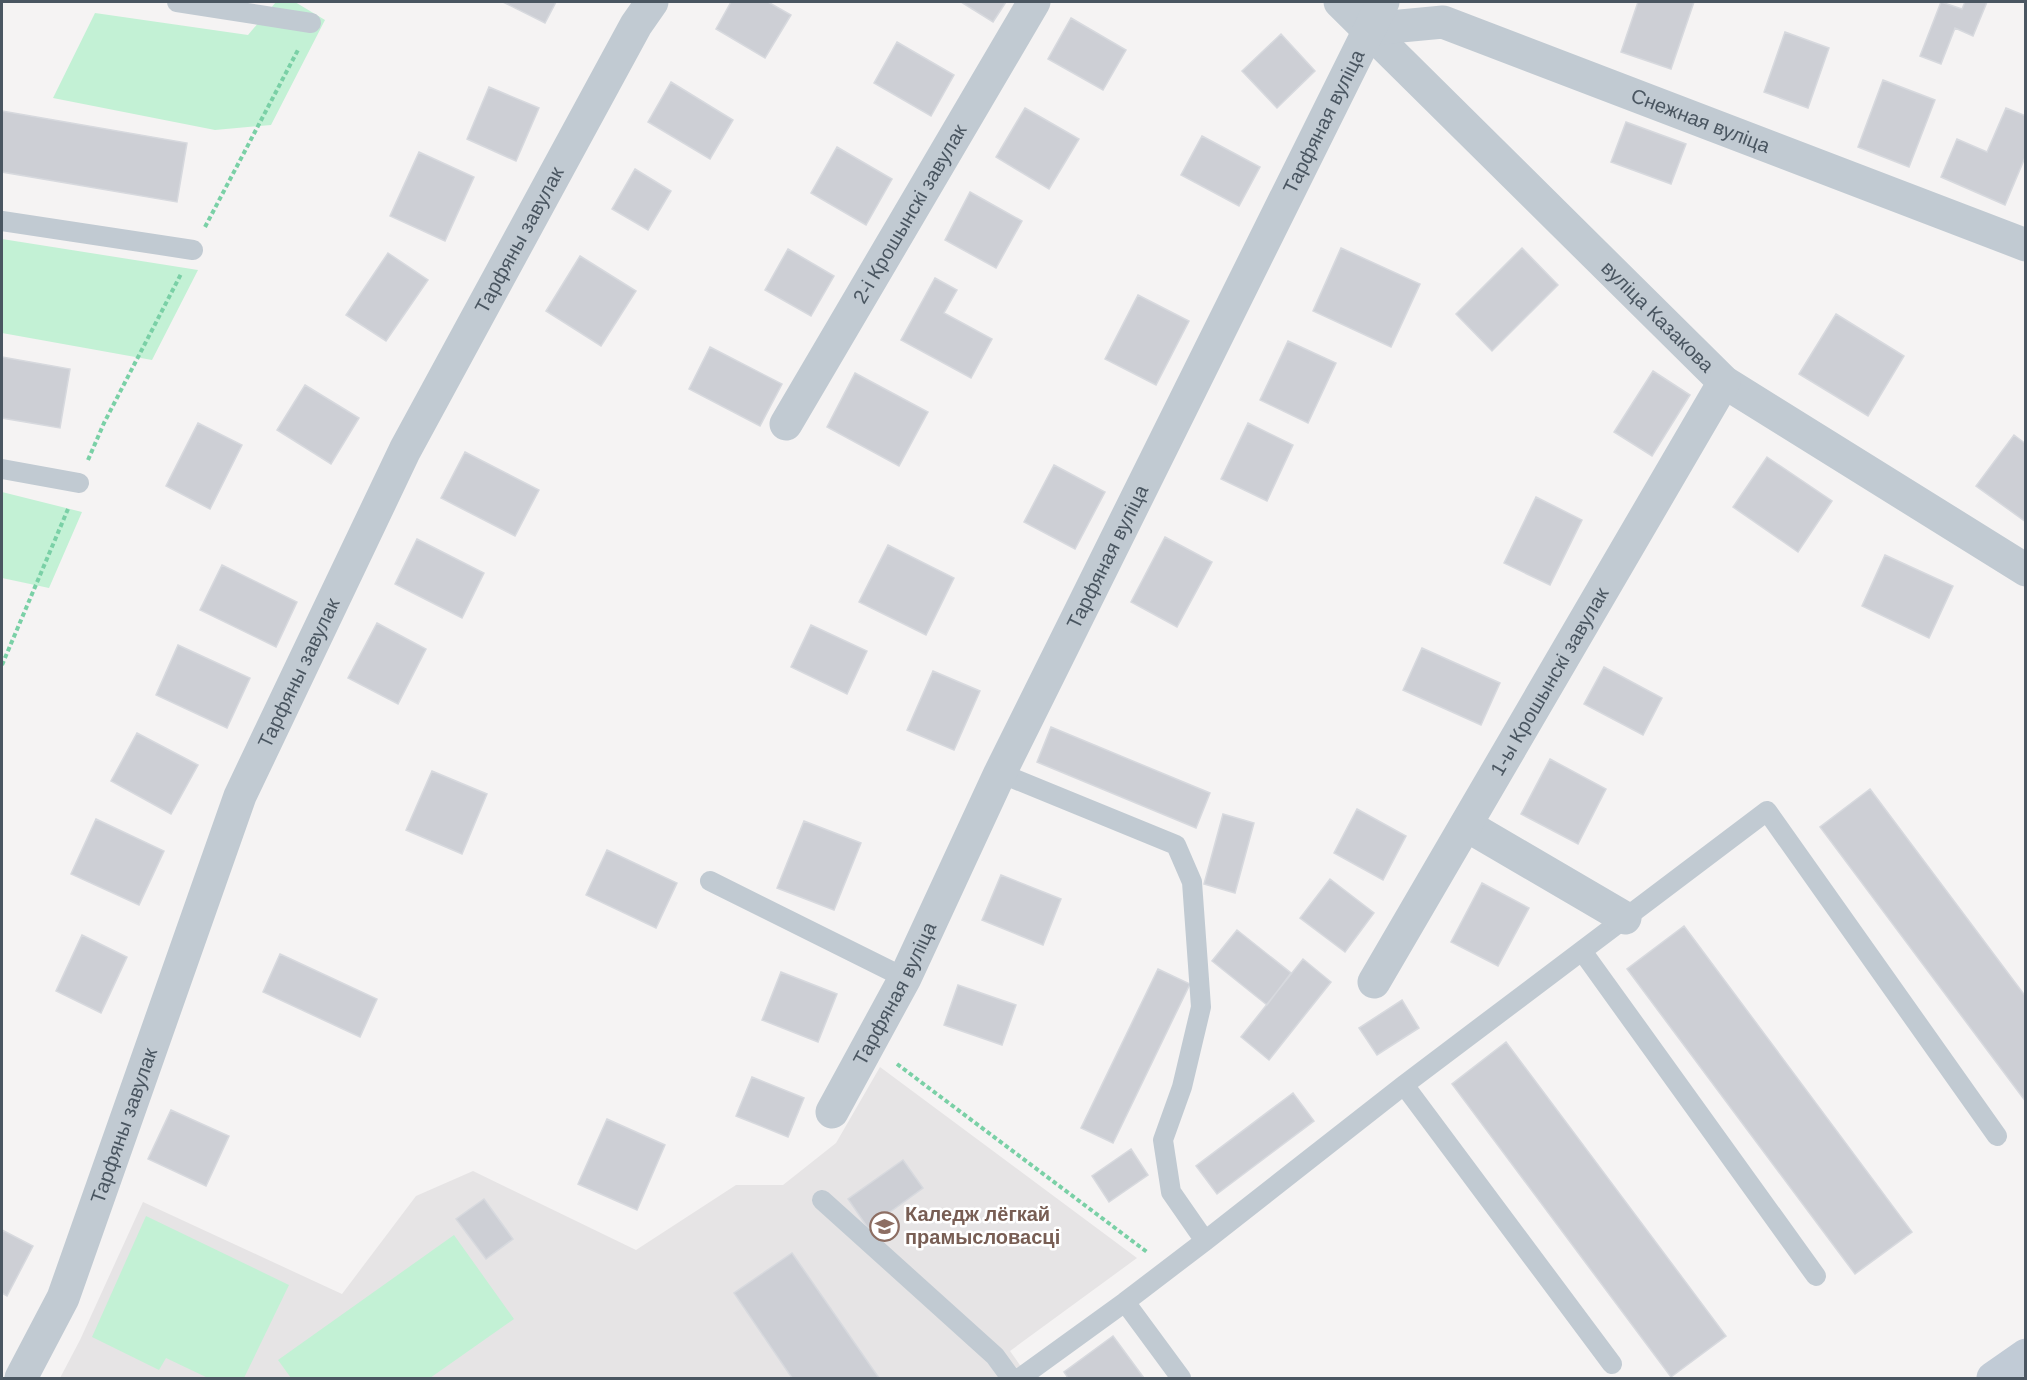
<svg xmlns="http://www.w3.org/2000/svg" width="2027" height="1380" viewBox="0 0 2027 1380" font-family="Arial,sans-serif">
  <style>
    .education { fill: #e6e4e5 }
    .green { fill: #c3f1d5 }
    .building { fill: #cdcfd5; stroke: #d7d9de; stroke-width: 1.5 }
    .lines { fill: none; stroke-linecap: round; stroke-linejoin: round }
    .path { stroke: #7ad0a6; stroke-width: 4; stroke-dasharray: 4.5 3; stroke-linecap: butt }
    .lane { stroke: #c1cad2; stroke-width: 20 }
    .street { stroke: #c1cad2; stroke-width: 33 }
    .secondary { stroke: #c1cbd6; stroke-width: 33 }
    .labels { text-anchor: middle; stroke-width: 5; stroke-linejoin: round; paint-order: stroke }
    .street-label { font-size: 20px; fill: #4a5661; stroke: #fff }
    .education-label { font-size: 20px; font-weight: bold; fill: #785e54; stroke: #fff; text-anchor: start }
  </style>
  <rect width="100%" height="100%" fill="#f5f3f3"/>
  <path class="education" d="M880,1067L1137,1258L1010,1351L1029,1378H60L80,1340L143,1202L342,1294L416,1196L473,1171L636,1250L736,1185H783L836,1143Z"/>
  <path class="green" d="M276,2H295L325,20L271,125L215,130L53,98L95,13L248,35Z
    M2,239L198,270L152,360L2,333Z
    M2,492L82,512L49,588L2,578Z
    M146,1216L289,1285L244,1378H208L166,1358L159,1370L92,1337Z
    M454,1235L514,1319L430,1378H291L278,1360Z"/>
  <path class="building" d="M503,2H556L545,23Z
    M731,2H768L791,15L765,58L716,29Z
    M961,2H1006L993,22Z
    M1638,2H1694L1671,69L1621,52Z
    M1941,2L1962,9L1965,2H1987L1973,36L1955,28L1941,64L1920,56Z
    M1071,18L1126,50L1103,90L1048,59Z
    M1785,32L1829,48L1808,108L1764,92Z
    M1281,34L1315,71L1277,108L1242,71Z
    M897,42L954,75L931,116L874,83Z
    M1883,80L1935,100L1909,167L1858,147Z
    M671,82L733,120L710,159L648,122Z
    M489,87L539,108L516,161L467,139Z
    M1025,108L1079,139L1049,189L996,157Z
    M2006,108L2026,116V155L2005,205L1941,177L1957,139L1987,152Z
    M2,111L187,143L177,202L2,172Z
    M1626,122L1686,144L1671,184L1611,162Z
    M1202,136L1260,167L1239,206L1181,175Z
    M837,147L892,179L866,225L811,193Z
    M419,152L474,177L445,241L390,216Z
    M635,169L671,191L648,230L612,209Z
    M970,192L1022,221L996,268L945,240Z
    M1341,248L1420,284L1391,347L1313,311Z
    M1522,248L1558,285L1492,351L1456,314Z
    M788,249L834,276L811,316L765,290Z
    M388,253L428,280L386,341L346,315Z
    M580,256L636,291L601,346L546,311Z
    M935,278L957,290L944,313L992,339L971,378L901,340Z
    M1138,295L1189,321L1156,385L1105,359Z
    M1836,314L1904,356L1868,416L1799,374Z
    M1288,341L1336,363L1308,423L1260,400Z
    M710,347L782,384L760,426L689,389Z
    M2,357L70,369L60,428L2,418Z
    M1653,371L1690,395L1652,456L1614,432Z
    M855,373L928,412L899,466L827,427Z
    M305,385L359,418L331,464L277,430Z
    M198,423L242,445L210,509L166,486Z
    M1248,423L1293,445L1267,501L1221,479Z
    M2014,435L2026,444V522L1976,486Z
    M465,452L539,490L515,536L441,498Z
    M1767,457L1832,501L1798,552L1733,507Z
    M1054,465L1105,492L1075,549L1024,522Z
    M1536,497L1582,520L1550,585L1504,563Z
    M1165,537L1212,562L1177,627L1131,602Z
    M417,539L484,573L462,618L395,584Z
    M888,545L954,578L926,635L859,602Z
    M1885,555L1953,586L1929,638L1862,606Z
    M222,565L297,602L276,647L200,610Z
    M377,623L426,649L398,704L348,678Z
    M811,625L867,651L847,694L791,667Z
    M178,645L250,678L227,728L156,695Z
    M1422,648L1500,683L1481,725L1403,690Z
    M1604,667L1662,698L1643,735L1584,704Z
    M933,671L980,691L954,750L907,730Z
    M1051,727L1210,793L1196,828L1037,762Z
    M137,733L198,765L171,814L111,781Z
    M1550,759L1606,789L1578,844L1521,814Z
    M432,771L487,794L462,854L406,830Z
    M1870,789L2026,997V1102L1820,827Z
    M1357,809L1406,836L1383,880L1334,853Z
    M1223,814L1254,823L1235,893L1204,884Z
    M96,819L164,851L139,905L71,874Z
    M804,821L861,843L834,910L777,888Z
    M607,850L677,883L656,928L586,895Z
    M1001,875L1061,899L1043,945L982,920Z
    M1330,879L1374,913L1345,952L1300,918Z
    M1482,883L1529,908L1498,966L1451,942Z
    M1684,926L1912,1232L1855,1274L1627,969Z
    M1237,930L1291,973L1267,1005L1212,961Z
    M82,935L127,957L101,1013L56,991Z
    M280,954L377,999L360,1037L263,992Z
    M1303,959L1331,982L1269,1060L1241,1037Z
    M1158,969L1190,984L1113,1143L1081,1128Z
    M781,972L837,994L818,1042L762,1020Z
    M958,985L1016,1005L1002,1045L944,1025Z
    M1402,1000L1419,1028L1377,1055L1359,1028Z
    M1506,1042L1726,1336L1671,1377L1452,1084Z
    M752,1077L804,1098L788,1137L736,1116Z
    M1293,1093L1314,1121L1217,1194L1196,1166Z
    M171,1110L229,1136L206,1186L148,1159Z
    M607,1119L665,1145L637,1210L578,1184Z
    M1131,1149L1148,1175L1109,1202L1092,1176Z
    M903,1160L923,1188L868,1228L848,1199Z
    M484,1199L513,1239L486,1259L456,1219Z
    M2,1230L33,1246L7,1296L2,1293Z
    M792,1253L879,1378H792L734,1293Z
    M1113,1336L1144,1378H1068L1064,1372Z"/>
  <g class="lines">
    <path class="path" d="M205,227L299,48
      M88,460L104,423L181,274
      M2,665L68,509
      M897,1064L1147,1252"/>
    <path class="lane" d="M177,2L311,23
      M2,221L193,250
      M2,469L79,483
      M1000,773L1176,845L1192,882L1201,1007L1182,1087L1163,1140L1171,1192L1205,1241
      M710,881L905,978
      M1582,951L1816,1276
      M1404,1085L1612,1364
      M822,1200L995,1356L1011,1378
      M1125,1302L1205,1241L1404,1085L1767,811L1997,1136
      M1020,1378L1125,1302L1181,1378"/>
    <g class="street">
      <path id="s1" d="M1340,2L1724,382L2026,570"/>
      <path id="s2" d="M1369,29L1443,22L2026,245"/>
      <path id="s3" d="M786,424L1034,2"/>
      <path d="M1466,825L1625,918"/>
      <path id="s4" d="M1374,982L1724,382"/>
      <path id="s5" d="M832,1112L905,978L1000,773L1383,2"/>
      <path id="s6" d="M21,1378L63,1298L240,796L405,450L636,25L652,2"/>
    </g>
    <path class="secondary" d="M1993,1378L2026,1355"/>
  </g>
  <defs>
    <symbol id="university-ring" viewBox="-11 -11 22 22"><circle r="9.5" fill="#fff" stroke="#8d6e63" stroke-width="1.5"/><path d="M0-5L7-2L0 1L-7-2ZM-4 1L0 2.5L4 1V4Q0 6-4 4Z" fill="#8d6e63"/></symbol>
  </defs>
  <g fill-rule="evenodd">
    <use href="#university-ring" x="868" y="1210" width="33" height="33"/>
  </g>
  <g class="labels">
    <g class="street-label">
      <text dy="7" stroke="none"><textPath href="#s2" startOffset="350">Снежная вуліца</textPath></text>
      <text dy="7" stroke="none"><textPath href="#s5" startOffset="1106">Тарфяная вуліца</textPath></text>
      <text dy="7" stroke="none"><textPath href="#s3" startOffset="244">2-і Крошынскі завулак</textPath></text>
      <text dy="7" stroke="none"><textPath href="#s6" startOffset="1245">Тарфяны завулак</textPath></text>
      <text dy="7" stroke="none"><textPath href="#s1" startOffset="447">вуліца Казакова</textPath></text>
      <text dy="7" stroke="none"><textPath href="#s5" startOffset="620">Тарфяная вуліца</textPath></text>
      <text dy="7" stroke="none"><textPath href="#s6" startOffset="759">Тарфяны завулак</textPath></text>
      <text dy="7" stroke="none"><textPath href="#s4" startOffset="348">1-ы Крошынскі завулак</textPath></text>
      <text dy="7" stroke="none"><textPath href="#s5" startOffset="134">Тарфяная вуліца</textPath></text>
      <text dy="7" stroke="none"><textPath href="#s6" startOffset="273">Тарфяны завулак</textPath></text>
    </g>
    <g class="education-label">
      <text x="905" y="1221">Каледж лёгкай<tspan x="905" dy="23">прамысловасці</tspan></text>
    </g>
  </g>
  <rect width="2027" height="1380" fill="none" stroke="#4a5661" stroke-width="6"/>
</svg>
